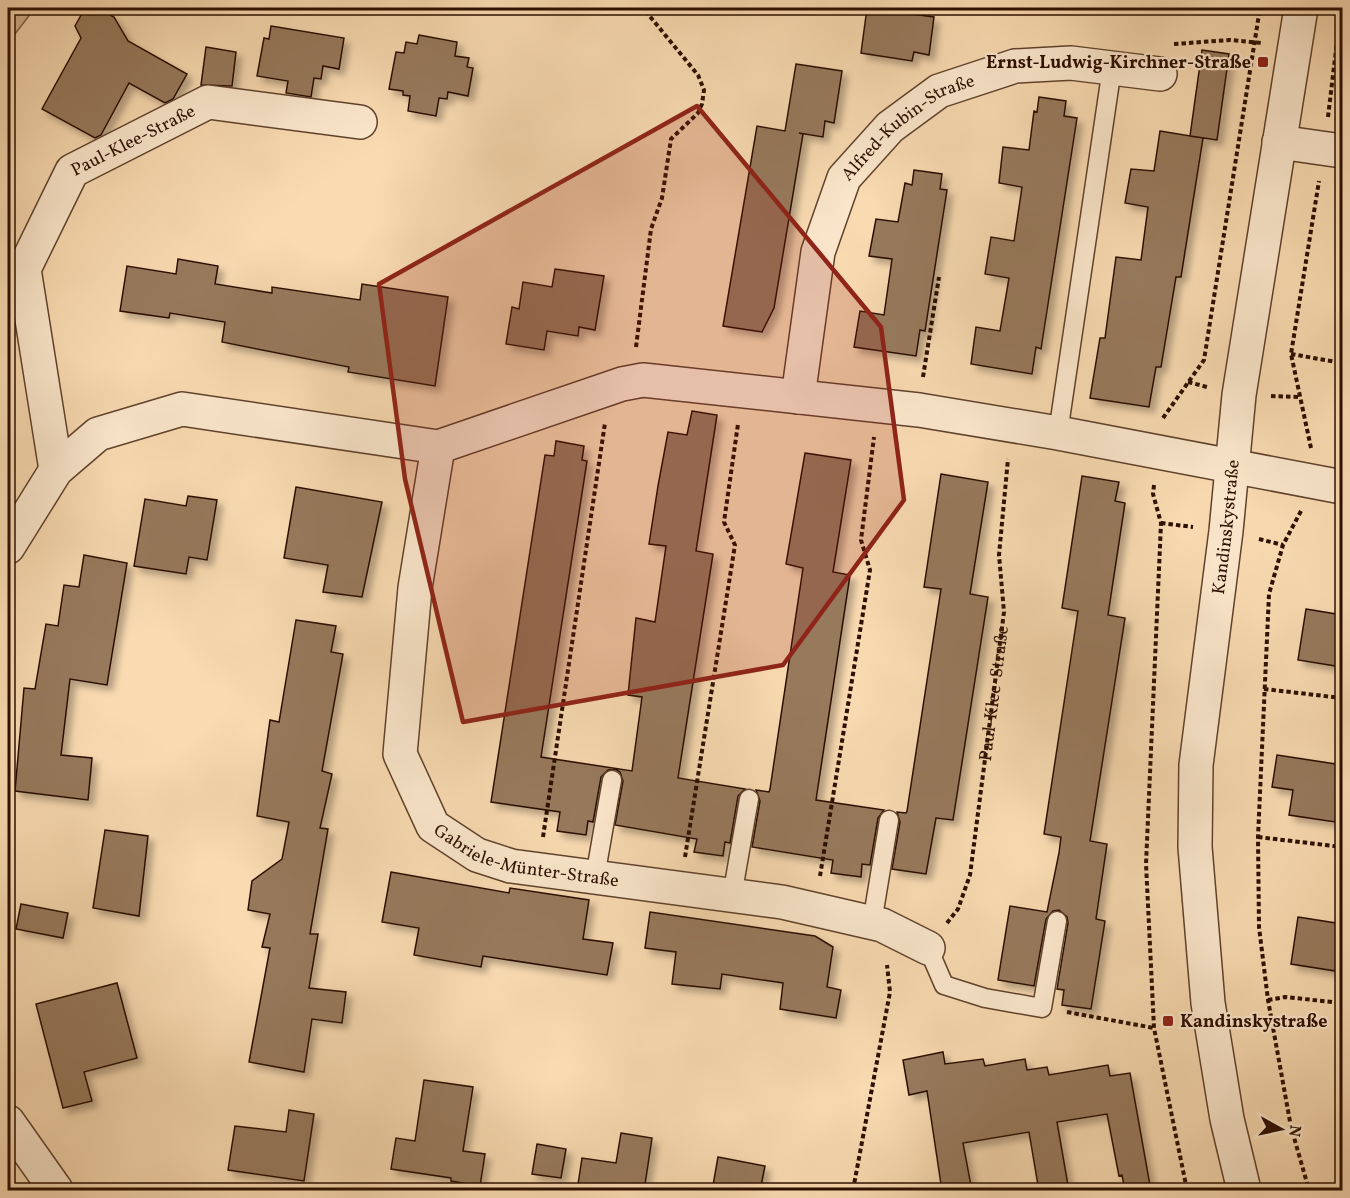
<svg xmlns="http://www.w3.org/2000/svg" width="1350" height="1198" viewBox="0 0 1350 1198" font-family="Vollkorn,serif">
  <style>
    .green { fill: #d6b793; stroke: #81634a; stroke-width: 1.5 }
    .building { fill: #97795c; stroke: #2c0f00; stroke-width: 1.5; filter: url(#shadow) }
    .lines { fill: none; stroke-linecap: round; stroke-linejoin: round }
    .service-casing { stroke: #5f422c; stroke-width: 21 }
    .minor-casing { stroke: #5f422c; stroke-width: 36 }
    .tertiary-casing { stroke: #5f422c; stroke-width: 36 }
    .path { stroke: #2c0f00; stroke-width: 4; stroke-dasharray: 4.5 3; stroke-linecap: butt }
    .service { stroke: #fbe7cc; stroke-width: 18 }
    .minor { stroke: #fbe7cc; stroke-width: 33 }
    .tertiary { stroke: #fbe7cc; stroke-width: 33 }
    .marked { fill: #8f2418; fill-opacity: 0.2; stroke: #8f2418; stroke-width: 4.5; stroke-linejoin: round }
    .poi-dot { fill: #8f2418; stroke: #fbe7cc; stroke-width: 2 }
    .labels { text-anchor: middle; stroke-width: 4.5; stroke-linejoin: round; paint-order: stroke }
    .poi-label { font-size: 18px; font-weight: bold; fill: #2c0f00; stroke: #fbe7cc; text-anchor: end }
    .street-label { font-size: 18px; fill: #2c0f00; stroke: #fbe7cc }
  </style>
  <defs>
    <filter id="shadow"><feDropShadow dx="5.5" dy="5.5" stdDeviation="3" flood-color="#0004"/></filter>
  </defs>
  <rect width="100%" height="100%" fill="#f9dab1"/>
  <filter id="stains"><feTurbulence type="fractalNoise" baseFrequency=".00333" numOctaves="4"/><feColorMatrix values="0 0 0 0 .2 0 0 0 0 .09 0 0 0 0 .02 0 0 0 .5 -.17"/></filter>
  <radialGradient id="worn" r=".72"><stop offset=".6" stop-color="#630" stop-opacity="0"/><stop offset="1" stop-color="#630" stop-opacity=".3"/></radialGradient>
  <path class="green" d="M8,8H35L8,43Z"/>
  <path class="building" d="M85,8H96L114,17L128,41L187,74L173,99L165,103L129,83L101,135L95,138L42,109L81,38L75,26Z
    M867,8L934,17L929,55L914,52L912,61L861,53Z
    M271,26L344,38L339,69L323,66L321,79L314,78L311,97L286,93L288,81L257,76L264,38L269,39Z
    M419,35L457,42L455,56L469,58L467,67L473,68L468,96L448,92L447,99L439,98L436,116L408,111L410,96L403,95V91L389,89L396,52L404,53L406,42L417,44Z
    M206,47L236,52L232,86L201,85Z
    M1202,50L1229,54L1217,140L1190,136Z
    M796,64L842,71L834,123L825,121L823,137L799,133L803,134L774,308L762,332L723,326L757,126L785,131Z
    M1039,97L1066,101L1064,116L1077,118L1041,349L1036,347L1032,374L971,364L976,327L1000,331L1009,278L985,274L991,237L1014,241L1022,187L999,183L1003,147L1029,150L1034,111L1037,112Z
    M1160,131L1203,138L1181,277H1176L1161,367H1156L1149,407L1090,398L1100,338H1105L1116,257L1141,260L1148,207L1125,203L1131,169L1154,171Z
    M914,170L942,174L940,189L947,190L925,331L920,330L916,356L854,347L860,311L884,315L892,259L869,256L876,219L898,222L905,183L912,185Z
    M178,259L218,266L215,284L272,293V287L360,300L362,284L448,297L435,386L348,372L349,367L222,342L225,322L170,313L169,318L120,311L127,266L176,274Z
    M555,269L604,276L595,330L579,327L578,336L547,331L544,350L506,344L512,307L519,309L523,282L552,287Z
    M692,411L717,415L696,551L713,554L678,778L745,789L738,796L730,843L725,842L723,856L694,852L697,839L615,825L623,781L620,772L615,769L608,770L601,777L593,822L588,821L586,835L557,831L560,812L491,802L545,455L554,456L556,441L584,446L582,460L587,461L541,757L632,771L642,697L628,695L636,618L655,622L666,546L649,544L658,486L668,432L687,435Z
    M805,453L851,460L833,572L850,575L816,800L884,810L878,818L870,865L862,864L861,877L831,873L833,860L752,847L760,801L756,790L769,792L770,789L803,568L786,564Z
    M941,474L988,482L970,594L988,597L953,820L936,818L926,874L892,869L900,822L897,812L906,813L907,811L941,589L924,587Z
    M1082,476L1119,482L1115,501L1125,503L1108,615L1125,618L1090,841L1107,844L1096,919L1105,921L1091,1009L1062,1005L1064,990L1057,989L1068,923L1067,917L1059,910L1053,911L1046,919L1034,986L998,980L1010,906L1047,912L1059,853L1061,837L1044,834L1078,611L1062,608Z
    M296,487L382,502L362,597L323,592L328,565L284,558Z
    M188,496L217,500L207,560L189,557L186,574L134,566L145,499L186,506Z
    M84,555L127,563L107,685L70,679L61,755L92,758L88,800L15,791L24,688L35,689L46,624L58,626L64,585L79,587Z
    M1306,609L1342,615V667L1298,660Z
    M296,620L336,626L331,652L343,654L322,771L332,774L320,828L328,829L310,934H318L309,988L346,992L342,1023L312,1019L304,1072L249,1062L270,948L262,947L270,914L248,910L252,881L282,859L289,822L257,816L270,720L279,722Z
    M1277,755L1342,765V823L1289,815L1293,790L1272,787Z
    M105,830L148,836L139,916L93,908Z
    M391,872L509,893L510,888L589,900L583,939L613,943L607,975L483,956L481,967L414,955L419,928L382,922Z
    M21,904L68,913L63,938L16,929Z
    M650,912L815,936L833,947L827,987L841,990L836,1018L780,1009L783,983L722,974L720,989L672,984L676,952L645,948Z
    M1298,917L1342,924V972L1291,964Z
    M117,983L137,1058L84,1072L92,1101L63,1108L36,1004Z
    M943,1052L945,1064L983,1059L985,1066L1025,1059L1027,1070L1047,1067L1049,1075L1108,1065L1110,1076L1130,1073L1151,1191H1125L1122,1175L1119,1176L1107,1114L1057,1122L1069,1191H1039L1029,1132L963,1143L972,1191H942L927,1091L909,1095L903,1060Z
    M424,1080L473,1087L463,1151L485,1154L480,1186L451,1181V1178L391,1169L396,1138L415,1141Z
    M289,1110L314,1114L304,1181L228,1170L235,1126L286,1132Z
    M621,1133L652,1138L644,1191H577L582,1158L616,1163Z
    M537,1144L566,1149L561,1178L532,1174Z
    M718,1157L765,1166L760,1191H712Z"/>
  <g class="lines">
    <defs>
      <path id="service" d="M1058,433L1112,68
        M595,877L612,780
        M732,896L749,799
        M872,923L889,820
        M928,948L944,985L985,998L1042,1008L1057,921"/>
      <g id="minor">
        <path d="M1279,142L1342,151"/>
        <path id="s2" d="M798,397L818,252L844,178L890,127L939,91L1015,66L1071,63L1160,74"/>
        <path id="s3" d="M438,447L415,588L400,754L433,826L477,855L511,866L782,902L882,925L928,948"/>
        <path id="s4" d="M56,470L24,269L72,171L208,102L360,122"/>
        <path d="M8,547L56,470L98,434L182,409L438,447L622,384L643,380L919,410L1058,433L1342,487"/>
        <path d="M8,1122L56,1190"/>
      </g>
      <g id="tertiary">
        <path id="s5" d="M1244,1190L1227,1119L1208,1003L1195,847L1196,765L1226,531L1239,395L1301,8"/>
      </g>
    </defs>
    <use href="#service" class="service-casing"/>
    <use href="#minor" class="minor-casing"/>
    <use href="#tertiary" class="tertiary-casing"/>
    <g class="path">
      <path d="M1174,44L1230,40L1262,43"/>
      <path d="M1328,117L1341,8"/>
      <path d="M636,347L651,229L662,198L671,139L698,113L702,104L704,90L698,75L643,8"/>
      <path d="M1291,354L1342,363"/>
      <path d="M923,377L939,277"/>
      <path d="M1188,382L1207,387"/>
      <path d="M1271,396L1300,397"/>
      <path d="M1163,418L1204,360L1260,8"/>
      <path d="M1311,448L1291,354L1319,181"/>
      <path d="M1154,485L1153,494L1161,523L1146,864L1154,1028L1187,1190"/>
      <path d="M1301,511L1283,545L1269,594L1258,837L1259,927L1268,1000L1291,1127L1309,1190"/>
      <path d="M1161,523L1193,527"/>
      <path d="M1259,539L1283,545"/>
      <path d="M1264,689L1342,698"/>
      <path d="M543,837L605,423"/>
      <path d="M1258,837L1342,847"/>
      <path d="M685,857L735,545L724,522L738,424"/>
      <path d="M820,876L870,570L861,540L874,437"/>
      <path id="s1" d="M947,923L958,909L970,875L1004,612L999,555L1008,459"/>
      <path d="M1268,1000L1285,997L1342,1003"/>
      <path d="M1067,1012L1154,1028"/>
      <path d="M853,1190L890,992L887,965"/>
    </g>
    <use href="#service" class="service"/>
    <use href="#minor" class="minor"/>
    <use href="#tertiary" class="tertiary"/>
  </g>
  <path class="marked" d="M697,106L881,327L904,500L783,665L463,722L405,479L379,284Z"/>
  <g class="poi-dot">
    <rect x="1257" y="56" width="12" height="12" rx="3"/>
    <rect x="1162" y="1015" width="12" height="12" rx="3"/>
  </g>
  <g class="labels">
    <g class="poi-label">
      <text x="1251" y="68">Ernst-Ludwig-Kirchner-Straße</text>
      <text x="1180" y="1027" text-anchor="start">Kandinskystraße</text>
    </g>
    <g class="street-label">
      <text dy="6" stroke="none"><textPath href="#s2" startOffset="308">Alfred-Kubin-Straße</textPath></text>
      <text dy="6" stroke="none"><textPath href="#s4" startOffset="381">Paul-Klee-Straße</textPath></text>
      <text dy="6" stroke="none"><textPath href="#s5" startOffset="669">Kandinskystraße</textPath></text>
      <text dy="6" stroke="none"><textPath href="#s1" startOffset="237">Paul-Klee-Straße</textPath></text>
      <text dy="6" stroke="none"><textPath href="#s3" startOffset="489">Gabriele-Münter-Straße</textPath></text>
    </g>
  </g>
  <rect width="1350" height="1198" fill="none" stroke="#f9dab1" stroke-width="30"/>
  <rect x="9" y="9" width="1332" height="1180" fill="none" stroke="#2c0f00" stroke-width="3"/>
  <rect x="15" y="15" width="1320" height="1168" fill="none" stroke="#2c0f00" stroke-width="1.5"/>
  <g transform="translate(1281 1129) rotate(98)" stroke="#fbe7cc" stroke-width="4.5" paint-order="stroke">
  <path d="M0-4.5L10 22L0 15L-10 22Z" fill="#2c0f00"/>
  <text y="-9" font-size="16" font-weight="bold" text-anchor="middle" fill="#2c0f00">N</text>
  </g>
  <rect width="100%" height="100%" filter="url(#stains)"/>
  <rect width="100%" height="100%" fill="url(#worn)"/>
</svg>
